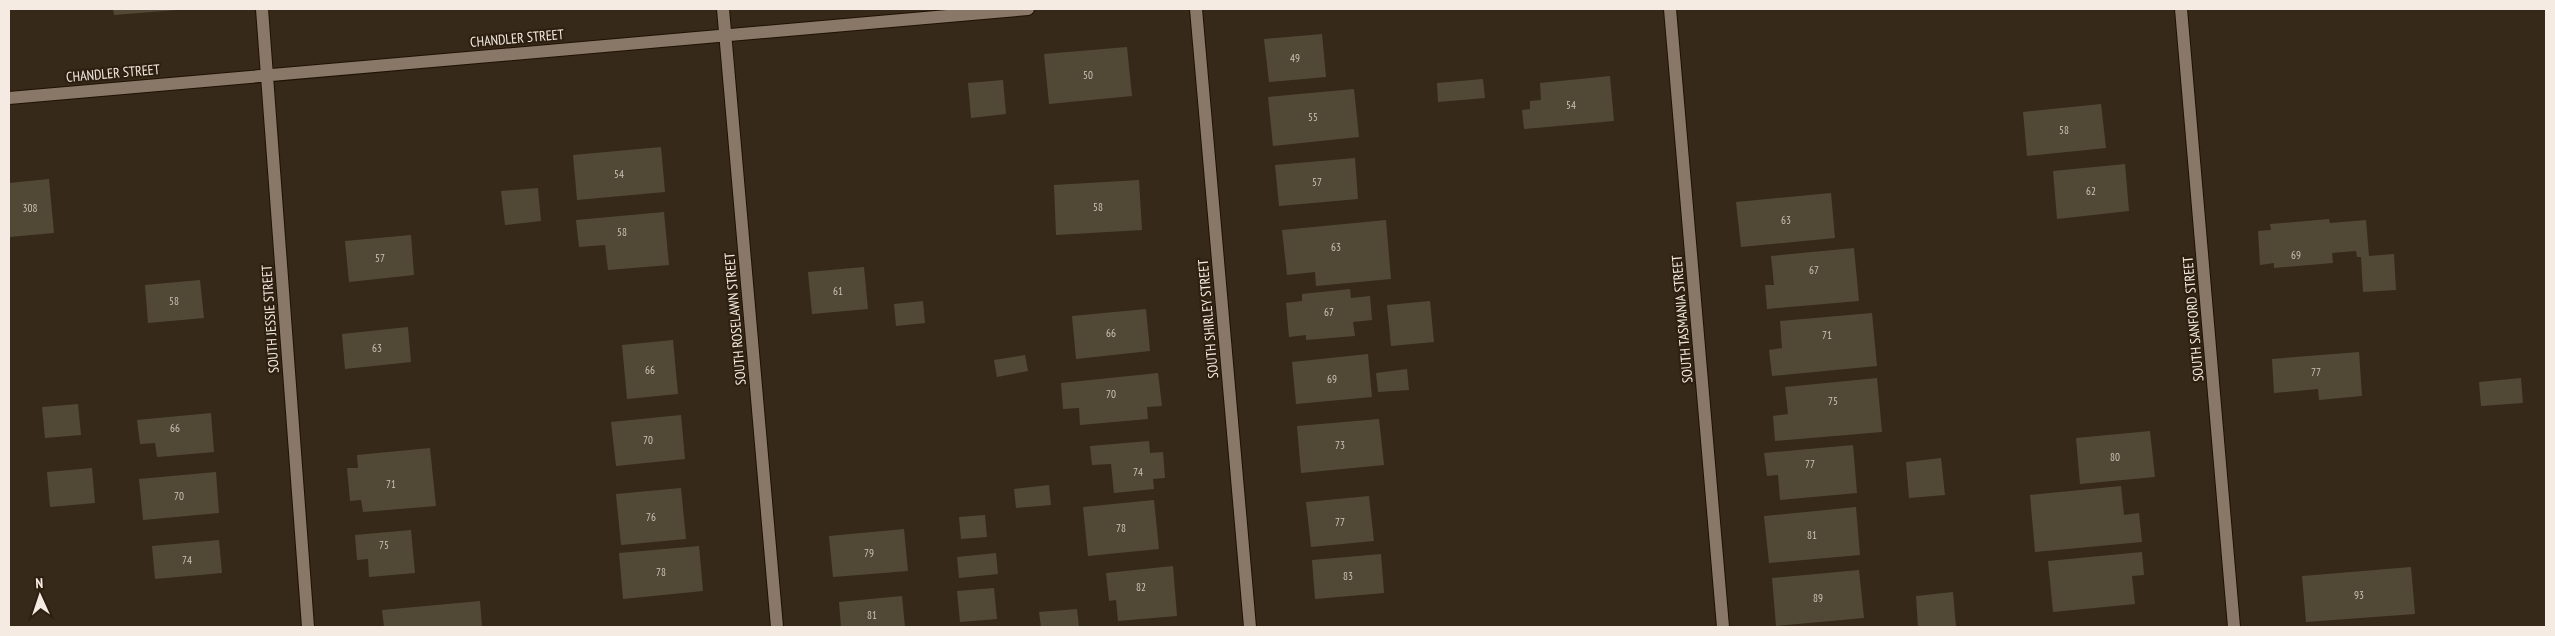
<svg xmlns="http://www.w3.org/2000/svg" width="2555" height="636" viewBox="0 0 2555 636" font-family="'PT Sans Narrow',sans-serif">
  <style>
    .building { fill: #514936 }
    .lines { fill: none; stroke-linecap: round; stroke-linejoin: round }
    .street-casing { stroke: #1e1204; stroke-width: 14 }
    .street { stroke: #897867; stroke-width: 12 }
    .labels { text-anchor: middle; stroke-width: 4.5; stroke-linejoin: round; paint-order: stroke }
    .number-label { font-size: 11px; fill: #ccc2b7 }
    .street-label { font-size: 14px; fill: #f5ebe2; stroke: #2d2011 }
  </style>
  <rect width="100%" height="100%" fill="#37291a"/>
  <path class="building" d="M113,9H176V10L114,15Z
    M1322,34L1326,77L1269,82L1264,39Z
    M1127,47L1132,96L1049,104L1044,54Z
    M1610,76L1614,121L1524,129L1522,110L1530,109V101L1541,100L1540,83Z
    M1483,79L1485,98L1438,102L1437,83Z
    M1003,80L1006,114L971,118L968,83Z
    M1354,89L1359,137L1273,146L1268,97Z
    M2101,104L2106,148L2027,156L2023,112Z
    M661,147L665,192L577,200L573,155Z
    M1355,158L1358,199L1279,206L1275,165Z
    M2125,164L2129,211L2057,219L2053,171Z
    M49,179L54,233L9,237V183Z
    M1139,180L1142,230L1056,235L1054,185Z
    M538,188L541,221L505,225L501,191Z
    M1831,193L1835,238L1741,247L1736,202Z
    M664,212L669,265L608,270L605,245L579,247L576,220Z
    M2329,219L2330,223L2366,220L2369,256L2394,254L2396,290L2363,292L2361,257H2357L2356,251L2332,253L2333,263L2274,268V263L2260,265L2258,231L2271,230L2270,224Z
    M1386,220L1391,279L1316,286L1315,272L1287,275L1282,230Z
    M411,235L414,275L349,282L345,241Z
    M1854,248L1859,301L1767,309L1765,285H1774L1771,256Z
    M864,267L868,309L812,314L808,272Z
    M200,280L204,318L148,323L145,285Z
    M1350,289L1351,298L1370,296L1372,320L1353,322L1355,336L1306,340V335L1289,337L1286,303L1302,301V294Z
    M923,301L925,323L896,326L894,304Z
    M1430,301L1434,342L1391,346L1387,305Z
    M1146,309L1150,351L1076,359L1072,316Z
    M1872,313L1877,366L1772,376L1769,350L1782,348L1780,321Z
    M408,327L411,362L345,369L342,334Z
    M673,340L678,394L627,399L622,345Z
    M2359,352L2362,396L2319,400L2318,389L2274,393L2272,359Z
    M1368,354L1372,397L1296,404L1292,362Z
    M1025,355L1028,371L997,377L994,360Z
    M1407,369L1409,390L1378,392L1376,373Z
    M1158,373L1162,406L1147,407L1148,419L1080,425L1079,408L1063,409L1061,383Z
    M1877,378L1882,432L1775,441L1773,416L1788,414L1785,387Z
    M2521,378L2523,403L2481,406L2479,382Z
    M78,404L81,435L45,438L42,407Z
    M211,413L214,452L157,457L155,443L140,444L137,420Z
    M681,415L685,459L616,466L611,422Z
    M1379,419L1384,465L1301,473L1297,426Z
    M2150,431L2155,477L2080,484L2076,438Z
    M1149,441L1150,453L1163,452L1165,478L1153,479L1154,489L1114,493L1111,464L1092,465L1090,446Z
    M1853,445L1857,493L1780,500L1778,475L1767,476L1764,453Z
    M430,448L436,506L363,512L361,500L350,501L347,468H358L357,455Z
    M1941,458L1945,495L1909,498L1906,462Z
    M92,468L95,503L50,507L47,472Z
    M216,472L219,513L143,520L139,479Z
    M1049,485L1051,505L1016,508L1014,489Z
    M2121,486L2124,515L2139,513L2142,542L2035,552L2030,495Z
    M681,488L686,539L621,545L616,494Z
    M1369,496L1374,541L1311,547L1306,502Z
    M1154,500L1159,549L1088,556L1083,507Z
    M1856,507L1860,555L1769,563L1764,516Z
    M985,515L987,537L961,539L959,517Z
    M904,529L908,571L833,577L829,536Z
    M411,530L415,573L369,577L368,559L357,560L355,535Z
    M219,540L222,573L155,579L152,546Z
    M699,546L703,591L623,599L619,553Z
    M2142,552L2144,575L2132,576L2135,604L2053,612L2048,561Z
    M996,553L998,574L959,578L957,557Z
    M1381,554L1384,593L1315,599L1312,560Z
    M1173,566L1177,616L1118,621L1116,600L1109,601L1106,573Z
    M2411,567L2415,614L2306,622L2302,576Z
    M1859,570L1864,618L1776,626L1772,578Z
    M994,588L997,619L960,622L957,591Z
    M1953,592L1956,627H1918L1916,596Z
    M902,596L905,627H841L839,602Z
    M480,601L482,627H384L382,610Z
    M1077,609L1079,627H1041L1039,612Z"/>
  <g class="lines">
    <defs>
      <path id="street" d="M262,9L308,627
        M723,9L777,627
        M1196,9L1250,627
        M1670,9L1723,627
        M2181,9L2234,627
        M9,98L1028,9"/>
    </defs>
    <use href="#street" class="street-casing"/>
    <use href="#street" class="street"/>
  </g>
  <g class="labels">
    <g class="number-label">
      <text x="1295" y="62">49</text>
      <text x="1088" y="79">50</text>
      <text x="1571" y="109">54</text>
      <text x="1313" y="121">55</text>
      <text x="2064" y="134">58</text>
      <text x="619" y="178">54</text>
      <text x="1317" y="186">57</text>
      <text x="2091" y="195">62</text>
      <text x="1098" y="211">58</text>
      <text x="30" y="212">308</text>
      <text x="1786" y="224">63</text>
      <text x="622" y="236">58</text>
      <text x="1336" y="251">63</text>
      <text x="2296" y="259">69</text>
      <text x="380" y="262">57</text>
      <text x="1814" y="274">67</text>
      <text x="838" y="295">61</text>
      <text x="174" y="305">58</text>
      <text x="1329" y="316">67</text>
      <text x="1111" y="337">66</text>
      <text x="1827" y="339">71</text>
      <text x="377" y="352">63</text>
      <text x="650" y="374">66</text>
      <text x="2316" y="376">77</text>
      <text x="1332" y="383">69</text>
      <text x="1111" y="398">70</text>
      <text x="1833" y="405">75</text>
      <text x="175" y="432">66</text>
      <text x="648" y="444">70</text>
      <text x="1340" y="449">73</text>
      <text x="2115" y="461">80</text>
      <text x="1810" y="468">77</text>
      <text x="1138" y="476">74</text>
      <text x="391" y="488">71</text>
      <text x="179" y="500">70</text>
      <text x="651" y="521">76</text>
      <text x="1340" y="526">77</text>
      <text x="1121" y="532">78</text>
      <text x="1812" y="539">81</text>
      <text x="384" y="549">75</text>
      <text x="869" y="557">79</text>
      <text x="187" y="564">74</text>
      <text x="661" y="576">78</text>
      <text x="1348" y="580">83</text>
      <text x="1141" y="591">82</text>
      <text x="2359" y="599">93</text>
      <text x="1818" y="602">89</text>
      <text x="872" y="619">81</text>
    </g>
    <g class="street-label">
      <text transform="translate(517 38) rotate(-5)" y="5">CHANDLER STREET</text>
      <text transform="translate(113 73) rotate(-5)" y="5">CHANDLER STREET</text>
      <text transform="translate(270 319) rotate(-94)" y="5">SOUTH JESSIE STREET</text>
      <text transform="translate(735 319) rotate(-95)" y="5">SOUTH ROSELAWN STREET</text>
      <text transform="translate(1208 319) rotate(-95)" y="5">SOUTH SHIRLEY STREET</text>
      <text transform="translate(1682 319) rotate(-95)" y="5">SOUTH TASMANIA STREET</text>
      <text transform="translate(2193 319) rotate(-95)" y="5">SOUTH SANFORD STREET</text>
    </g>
  </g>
  <rect width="2555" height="636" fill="none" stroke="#f5ebe2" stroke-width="20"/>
  <g transform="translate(40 596) rotate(357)" stroke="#2d2011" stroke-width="4" paint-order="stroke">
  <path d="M0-4L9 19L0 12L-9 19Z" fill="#f5ebe2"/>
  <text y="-8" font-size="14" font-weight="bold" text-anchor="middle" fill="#f5ebe2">N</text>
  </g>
</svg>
